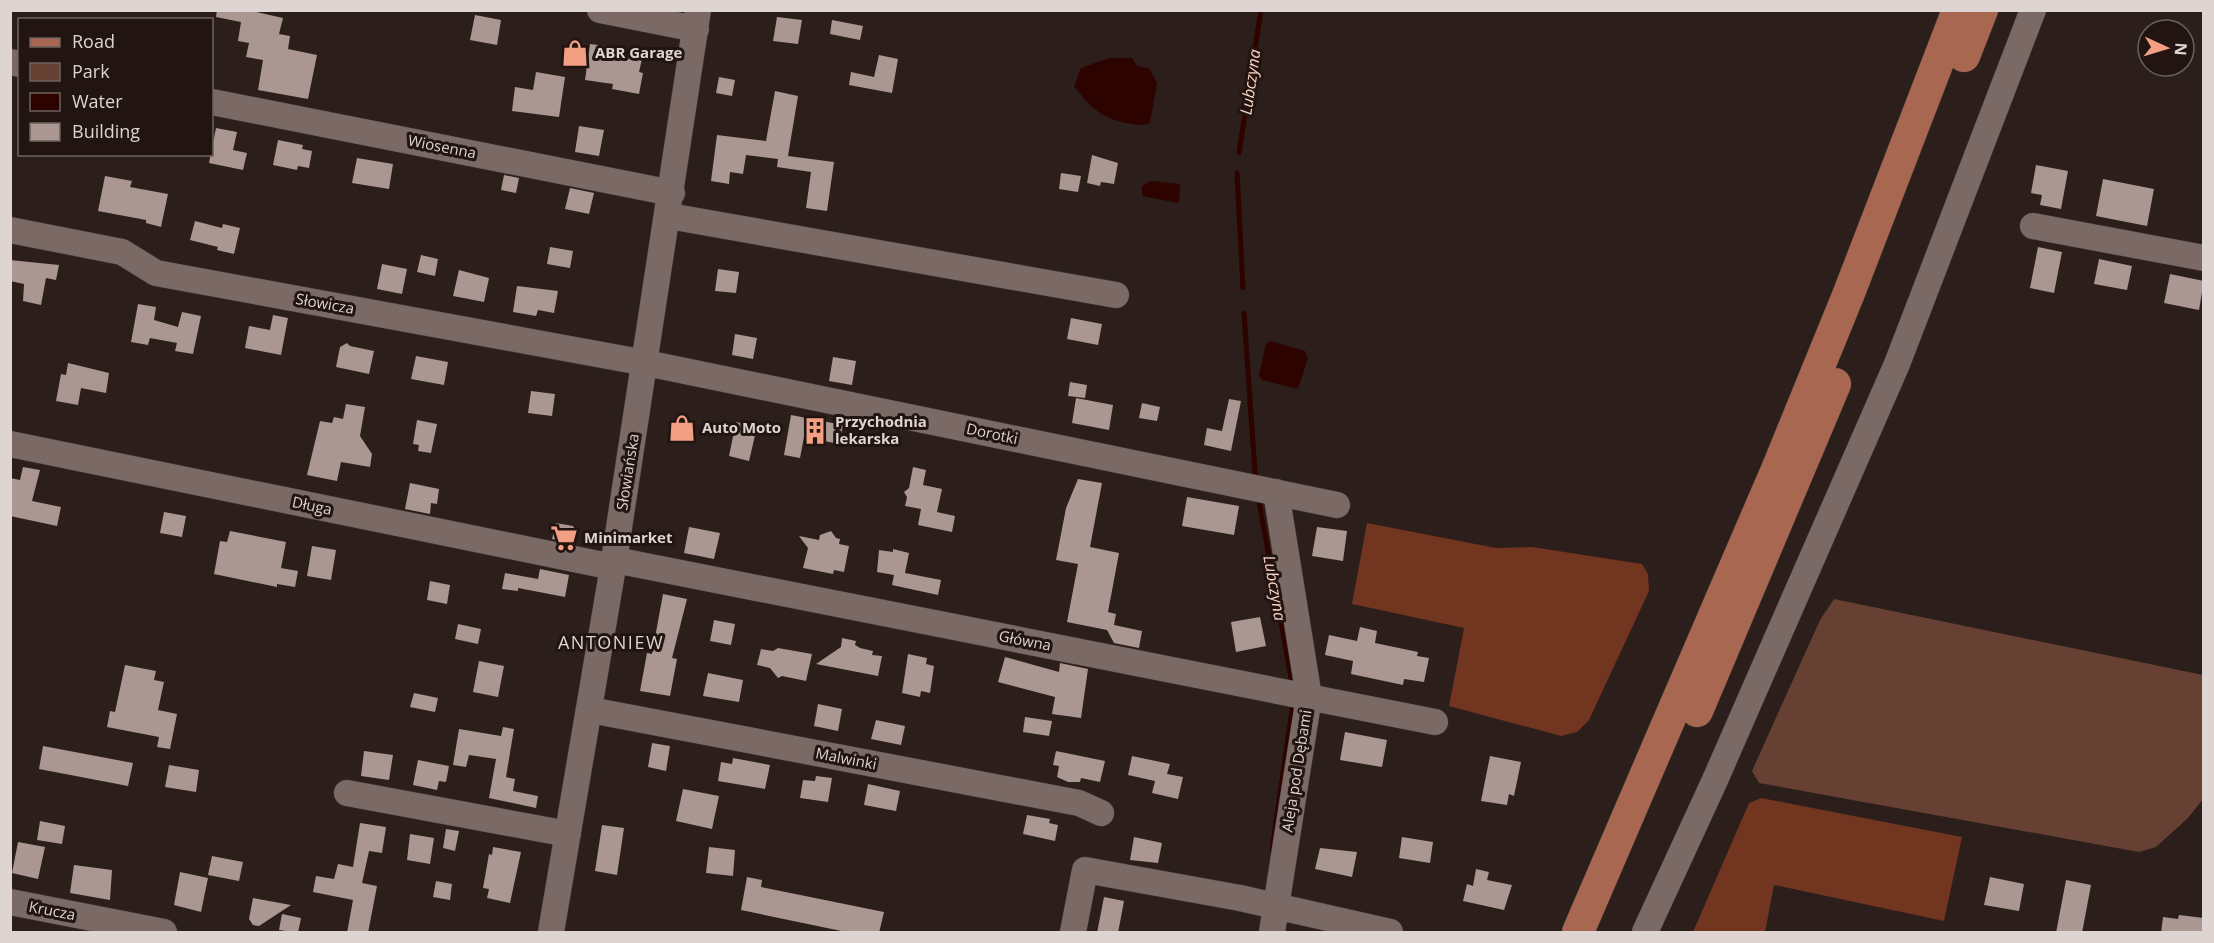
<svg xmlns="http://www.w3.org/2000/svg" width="2214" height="943" viewBox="0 0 2214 943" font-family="'Open Sans',sans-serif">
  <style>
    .green { fill: #664033 }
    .forest { fill: #723520 }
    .water { fill: #2d0300 }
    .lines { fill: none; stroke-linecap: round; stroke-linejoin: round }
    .stream { stroke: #2d0300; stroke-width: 5 }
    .building { fill: #aa9791 }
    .minor-casing { stroke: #443936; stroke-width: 27 }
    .major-casing { stroke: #443936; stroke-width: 33 }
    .minor { stroke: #7a6964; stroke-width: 26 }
    .major { stroke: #a86750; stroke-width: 32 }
    .labels { text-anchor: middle; stroke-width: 6; stroke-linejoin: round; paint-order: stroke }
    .poi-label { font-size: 15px; font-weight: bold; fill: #ded4d1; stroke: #221511; text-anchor: start }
    .street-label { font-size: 15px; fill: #ded4d1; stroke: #221511 }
    .water-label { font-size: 16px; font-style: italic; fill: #fed6c8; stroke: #221511 }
    .quarter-label { font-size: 18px; letter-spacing: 1.5px; fill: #ded4d1; stroke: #221511 }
  </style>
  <rect width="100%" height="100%" fill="#2c1e1a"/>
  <path class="green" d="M1834,599L2203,675V799L2188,818L2156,847L2139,852L1759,783L1752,771L1820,620Z"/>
  <path class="forest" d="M1367,523L1496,548L1532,547L1642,564L1648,574L1649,591L1589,720L1577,732L1561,736L1449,706L1464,628L1352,604Z
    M1761,798L1962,837L1944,921L1774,885L1765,932H1693L1749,803Z"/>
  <path class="water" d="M1109,58H1132L1137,66L1149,68L1157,83L1150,123C1143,126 1139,125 1131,124C1103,119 1091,109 1074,86L1081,68Z
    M1150,181L1180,184L1179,203L1142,196V186Z
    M1271,341L1305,351L1308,358L1298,389L1262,380L1259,375L1266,344Z"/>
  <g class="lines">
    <path class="stream" d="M1239,153L1261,10
      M1237,173L1243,288
      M1244,313L1255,473
      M1258,496L1292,683
      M1272,850L1293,703"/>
  </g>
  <path class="building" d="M217,10H247L283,18L279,34L290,36L288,49L317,55L308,99L258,90L263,60L246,57L249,43L238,41L241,22L216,17Z
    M475,15L501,20L497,45L470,40Z
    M777,17L802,20L798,44L773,41Z
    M832,20L863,26L860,40L830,34Z
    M590,44L606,46L605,52L642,59L639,72L643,73L639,94L612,89L613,84L585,80Z
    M879,55L898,59L892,93L849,85L851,72L874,77Z
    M536,72L565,77L559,117L512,111L515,87L533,90Z
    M719,77L735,80L732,96L716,93Z
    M775,91L798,96L788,156L834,162L827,211L806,208L811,172L777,167L778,159L746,155L743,174L730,172L729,184L711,181L717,135L766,141Z
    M579,126L604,130L599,156L575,152Z
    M216,128L237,132L233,150L247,153L243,170L209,163Z
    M278,140L303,145L302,149L312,151L309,168L298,166L297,170L273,165Z
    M1092,155L1118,163L1114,184L1101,182L1100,186L1087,183Z
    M357,158L393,164L389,189L352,183Z
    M2036,165L2068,171L2061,209L2040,205L2042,195L2031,193Z
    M1061,173L1081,176L1078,192L1059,189Z
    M504,175L519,178L516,193L501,190Z
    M105,176L132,181L130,187L168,194L161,227L146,223V220L98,211Z
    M2103,179L2154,189L2147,226L2096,216Z
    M570,188L594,193L589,214L565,209Z
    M195,221L222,228L223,224L240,228L234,254L217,250L218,247L190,240Z
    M550,247L573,251L570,268L547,264Z
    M2038,247L2062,252L2054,293L2030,288Z
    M421,255L438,259L435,276L417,272Z
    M2099,259L2132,266L2127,290L2094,284Z
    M10,260L59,265L56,280L46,278L41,305L23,301L24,284L10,281Z
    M382,264L407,269L402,294L377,289Z
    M718,269L739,272L736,293L715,291Z
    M459,270L489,278L484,302L453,296Z
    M2170,274L2204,281L2199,310L2164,303Z
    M517,286L558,291L554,313L538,310L536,316L513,312Z
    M138,304L156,307L154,320L178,327L182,312L201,316L193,354L175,351L177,343L150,338L148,345L131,342Z
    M273,315L288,318L281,355L245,348L249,326L270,330Z
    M1071,318L1102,324L1098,345L1067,339Z
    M735,334L757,338L753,359L732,355Z
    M347,343L350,346L374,351L369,374L336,367L340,347Z
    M416,356L448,362L444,385L411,379Z
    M833,357L856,361L852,385L829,381Z
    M68,363L109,373L106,393L81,388L78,405L56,401L61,374L66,375Z
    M1070,382L1087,385L1085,398L1068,396Z
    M531,391L555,394L552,416L528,413Z
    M1076,398L1113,405L1109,430L1072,423Z
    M1229,399L1241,401L1231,451L1204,445L1207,428L1222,431Z
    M1142,403L1160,407L1157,421L1139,418Z
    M346,404L365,407L360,436L372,454L370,467L341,462L337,481L307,475L320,421L332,423L334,417L343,419Z
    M791,415L843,425L839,444L804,437L800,458L784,455Z
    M417,420L437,424L431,453L418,451L419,445L413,444Z
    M736,422L757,427L749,461L729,456Z
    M23,467L40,470L32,501L61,507L57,526L10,516V478L20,480Z
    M913,467L926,470L923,485L942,489L937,512L955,516L952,532L918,525L921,509L905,506L907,497L904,492L909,488Z
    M1078,479L1102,483L1090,547L1119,553L1108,612L1116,614L1114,625L1142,631L1139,648L1114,643L1107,630L1067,622L1078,564L1056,560L1066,508Z
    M410,483L439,489L437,504L431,503L430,514L405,509Z
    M1187,497L1239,506L1234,535L1182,526Z
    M164,512L186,516L182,537L160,533Z
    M556,523L573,526L577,533L575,543L552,539Z
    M689,527L720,533L714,559L684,553Z
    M1317,527L1347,531L1343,561L1312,556Z
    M230,531L286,542L281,568L298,571L295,587L277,584V587L214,574L220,541L227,542Z
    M831,531L836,538L840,539L839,544L849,546L844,572L834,570L833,574L803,568L808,548L799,536L819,540L820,535Z
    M312,546L336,550L331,580L307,576Z
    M893,549L909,553L905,573L941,580L938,595L892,585L894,575L877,572L879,550L893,552Z
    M540,569L569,575L565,597L518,588V591L502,589L505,573L538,579Z
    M430,581L450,585L447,604L427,600Z
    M663,594L687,599L672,658L677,659L670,696L640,691L647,653L652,654Z
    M1260,617L1266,646L1236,652L1231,622Z
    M714,620L735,624L731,645L710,641Z
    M458,624L481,629L478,644L455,639Z
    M1360,627L1377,631L1375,643L1418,652L1417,656L1429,658L1424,682L1404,679L1403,685L1351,674L1353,661L1325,655L1329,635L1357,641Z
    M842,638L856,641L855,645L860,648L873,651L872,655L882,656L878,676L816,664L841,647Z
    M778,648L812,654L806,681L782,676L778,678L770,668L757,665L761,649L773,651Z
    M908,654L927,658L926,664L934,666L930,693L921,691L920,697L902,693Z
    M1005,657L1059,672L1060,663L1088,669L1081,718L1052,714L1055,697L998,682Z
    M479,661L504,666L498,697L473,692Z
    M125,665L156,671L154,680L164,682L158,710L177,714L170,749L157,747L159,737L107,727L110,711L115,712Z
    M708,673L743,680L739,702L703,696Z
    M414,693L438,698L435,712L410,707Z
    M818,704L842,709L838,731L814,726Z
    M1025,717L1052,721L1049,736L1023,732Z
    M876,720L905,726L901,745L871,739Z
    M503,727L514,729L506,777L515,779L513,791L538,796L536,808L489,798L496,759L469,755L466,767L453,765L459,729L501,736Z
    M1345,732L1387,740L1382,767L1340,760Z
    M652,743L670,746L666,771L648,767Z
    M43,746L133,763L128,786L39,769Z
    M364,751L393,755L389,780L361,776Z
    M1056,751L1105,761L1100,782L1081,778L1080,782H1068L1057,777L1059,766L1053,765Z
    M1132,756L1170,764L1167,774L1183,777L1178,799L1152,793L1155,781L1128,775Z
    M1490,756L1521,762L1514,796L1509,794L1507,805L1481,801Z
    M733,758L770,765L765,789L718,781L721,762L732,764Z
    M418,760L449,766L446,782L439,781L437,790L413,785Z
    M169,765L199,770L196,792L165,787Z
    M816,776L832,778L828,802L800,798L803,780L815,781Z
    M868,784L900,791L896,811L864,805Z
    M683,789L719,796L712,829L676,821Z
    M1027,815L1050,819L1049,823L1058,825L1055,841L1023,834Z
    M40,821L65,826L62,844L37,840Z
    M360,823L386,827L382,853L369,851L362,883L377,886L368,933H347L353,900L313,892L316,876L334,879L338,864L353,867Z
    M602,825L624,828L617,875L595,871Z
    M446,829L459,831L455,851L443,848Z
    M410,834L434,838L430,864L407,860Z
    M1134,837L1162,843L1158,863L1130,860Z
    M1402,837L1433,842L1430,863L1399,858Z
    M18,842L45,847L38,879L12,873Z
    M493,847L521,852L510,903L487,898L489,889L483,888L489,854L492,855Z
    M709,847L735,850L733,876L706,873Z
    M1320,848L1357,852L1352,877L1315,869Z
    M212,856L243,862L239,881L208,875Z
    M74,865L112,870L110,900L70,893Z
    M1476,869L1489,872L1487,880L1512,885L1504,910L1463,901L1467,884L1473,886Z
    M180,872L208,878L201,912L174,905Z
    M747,877L762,880L761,887L884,912L879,933H851L741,910Z
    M1990,877L2024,884L2019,911L1984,905Z
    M2066,880L2091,885L2082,933H2056Z
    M436,881L452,884L450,900L433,897Z
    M1104,897L1124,901L1118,933H1097Z
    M253,898L291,905L259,926L253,925L249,919Z
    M282,914L301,918L298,933L279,930Z
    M2179,915L2204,918V933H2161L2163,917L2178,919Z"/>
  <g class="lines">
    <defs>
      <path id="minor" d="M600,10L696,29
        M10,62L20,64
        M212,102L672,193
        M669,216L1116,295
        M2033,226L2204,258
        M10,230L122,252L156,273L646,363L1337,505
        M10,444L613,567
        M615,560L1435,722
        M590,710L1079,803L1101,813
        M347,793L568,834
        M10,902L164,932
        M551,932L613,567L698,10
        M1073,932L1085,870L1240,898L1390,932
        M1272,932L1309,697L1276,492
        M1645,932L1715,780L1897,364L2033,10"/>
      <path id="major" d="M1964,56L1982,10
        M1697,711L1835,384
        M1578,932L1778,467L1849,293L1958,10"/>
    </defs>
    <use href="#minor" class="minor-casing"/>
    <use href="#major" class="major-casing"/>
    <use href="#minor" class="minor"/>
    <use href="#major" class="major"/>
  </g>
  <defs>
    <symbol id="shop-bare" viewBox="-9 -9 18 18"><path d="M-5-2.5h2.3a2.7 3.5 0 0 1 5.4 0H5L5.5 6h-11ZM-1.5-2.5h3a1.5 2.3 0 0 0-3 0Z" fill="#f39f83" stroke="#221511" stroke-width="2.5" paint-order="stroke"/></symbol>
    <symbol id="building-bare" viewBox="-9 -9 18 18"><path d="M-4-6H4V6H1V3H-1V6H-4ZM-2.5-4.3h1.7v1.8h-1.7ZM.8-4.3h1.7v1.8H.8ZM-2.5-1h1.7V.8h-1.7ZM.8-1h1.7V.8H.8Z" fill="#f39f83" stroke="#221511" stroke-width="2.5" paint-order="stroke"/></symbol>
    <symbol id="supermarket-bare" viewBox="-9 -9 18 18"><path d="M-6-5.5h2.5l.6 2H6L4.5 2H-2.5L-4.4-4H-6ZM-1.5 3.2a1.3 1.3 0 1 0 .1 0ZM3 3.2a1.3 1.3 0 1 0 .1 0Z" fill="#f39f83" stroke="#221511" stroke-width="2.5" paint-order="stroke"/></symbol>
  </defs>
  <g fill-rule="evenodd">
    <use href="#shop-bare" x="556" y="34" width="38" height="38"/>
    <use href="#shop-bare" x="663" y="409" width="38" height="38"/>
    <use href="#building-bare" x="796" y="412" width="38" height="38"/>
    <use href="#supermarket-bare" x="545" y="519" width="38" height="38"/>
  </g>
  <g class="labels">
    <g class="poi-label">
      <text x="595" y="58">ABR Garage</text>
      <text x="835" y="427">Przychodnia<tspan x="835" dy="17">lekarska</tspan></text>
      <text x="702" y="433">Auto Moto</text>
      <text x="584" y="543">Minimarket</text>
    </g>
    <g class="street-label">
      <text transform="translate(442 147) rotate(11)" y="5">Wiosenna</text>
      <text transform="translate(325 304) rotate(10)" y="5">Słowicza</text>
      <text transform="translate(992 434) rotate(12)" y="5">Dorotki</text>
      <text transform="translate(628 472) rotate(-81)" y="5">Słowiańska</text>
      <text transform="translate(312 506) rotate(12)" y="5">Długa</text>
      <text transform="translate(1025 641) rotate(11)" y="5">Główna</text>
      <text transform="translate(846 759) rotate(11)" y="5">Malwinki</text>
      <text transform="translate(1297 771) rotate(-81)" y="5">Aleja pod Dębami</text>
      <text transform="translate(52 911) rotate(11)" y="5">Krucza</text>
    </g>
    <g class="water-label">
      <text transform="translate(1250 82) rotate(-82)" y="6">Lubczyna</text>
      <text transform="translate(1275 588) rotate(80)" y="6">Lubczyna</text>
    </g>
    <g class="quarter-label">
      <text x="611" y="649">ANTONIEW</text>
    </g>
  </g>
  <rect width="2214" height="943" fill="none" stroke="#ded4d1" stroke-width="24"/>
  <rect x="18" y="18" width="195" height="138" fill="#221511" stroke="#6d615e" stroke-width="1.5"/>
  <rect x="30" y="38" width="30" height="9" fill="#a86750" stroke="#6d615e" stroke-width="1.5"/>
  <text x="72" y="48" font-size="18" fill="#ded4d1">Road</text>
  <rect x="30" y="63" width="30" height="18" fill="#664033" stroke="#6d615e" stroke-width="1.5"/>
  <text x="72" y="78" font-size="18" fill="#ded4d1">Park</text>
  <rect x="30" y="93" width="30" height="18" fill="#2d0300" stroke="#6d615e" stroke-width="1.5"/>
  <text x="72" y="108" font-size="18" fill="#ded4d1">Water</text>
  <rect x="30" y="123" width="30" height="18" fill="#aa9791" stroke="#6d615e" stroke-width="1.5"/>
  <text x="72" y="138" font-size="18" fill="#ded4d1">Building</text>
  <g transform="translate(2166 48) rotate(94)"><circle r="28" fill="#221511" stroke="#6d615e" stroke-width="1.5"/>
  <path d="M0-4.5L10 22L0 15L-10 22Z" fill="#f39f83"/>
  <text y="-9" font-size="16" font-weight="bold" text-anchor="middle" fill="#ded4d1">N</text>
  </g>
</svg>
